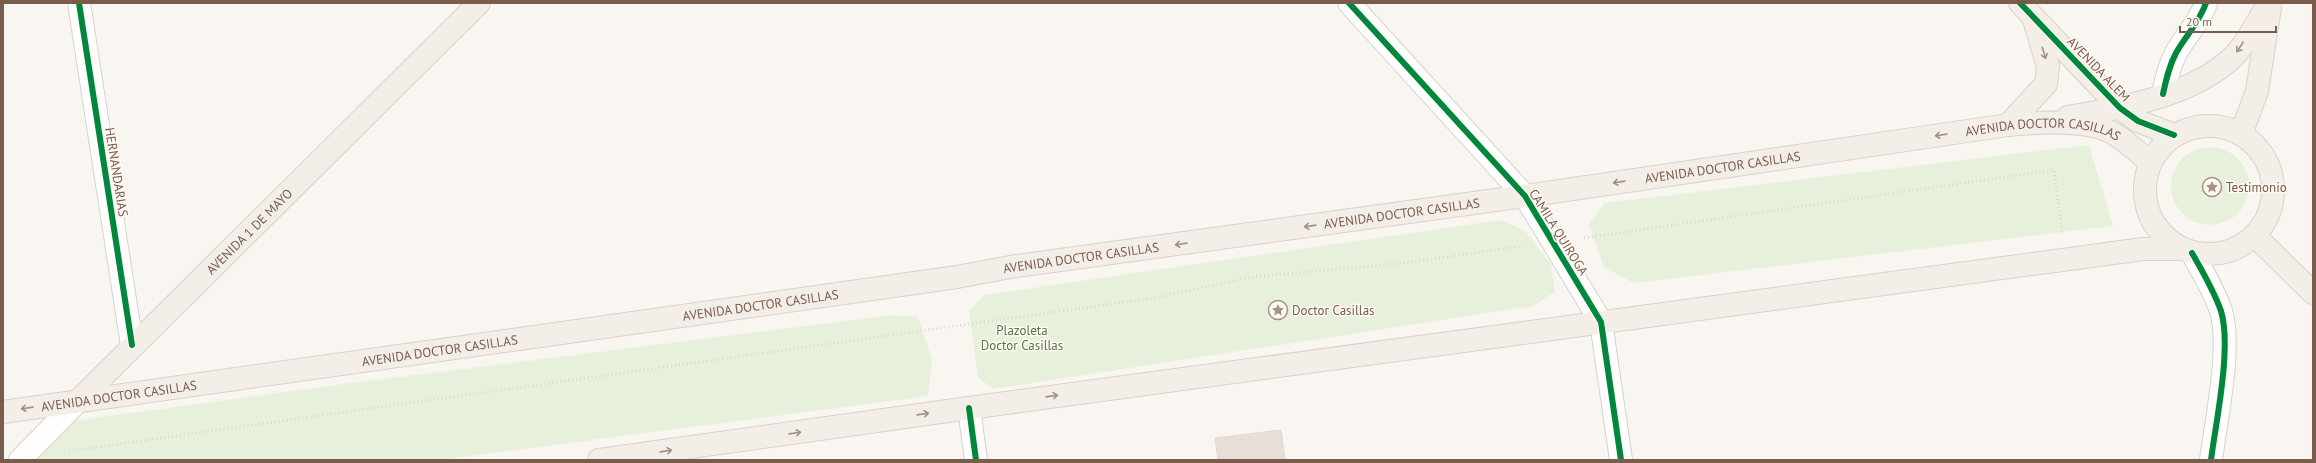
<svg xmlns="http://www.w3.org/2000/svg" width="2316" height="463" viewBox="0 0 2316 463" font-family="'PT Sans',sans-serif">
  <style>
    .green { fill: #e7f0db }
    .building { fill: #e6ded7; stroke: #e2d8d2 }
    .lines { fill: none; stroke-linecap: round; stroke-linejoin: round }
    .minor-casing { stroke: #d7d1cb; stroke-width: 24 }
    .major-casing { stroke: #dad1cc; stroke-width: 24 }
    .path { stroke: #dcd5d0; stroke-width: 2.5; stroke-dasharray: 1 3; stroke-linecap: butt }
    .minor { stroke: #fefefd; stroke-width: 22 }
    .major { stroke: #f3eee8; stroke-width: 22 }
    .cycleway-casing { stroke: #fffaf3; stroke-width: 8 }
    .cycleway { stroke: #00873e; stroke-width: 6 }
    .oneway { stroke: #a48f83 }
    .labels { text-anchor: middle; stroke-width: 3; stroke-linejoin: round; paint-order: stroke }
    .street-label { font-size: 13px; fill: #7a5c4d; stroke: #fffaf3 }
    .poi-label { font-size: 13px; fill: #7a5c4d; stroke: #fffaf3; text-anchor: start }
    .park-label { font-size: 13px; fill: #537a41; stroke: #fffaf3 }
  </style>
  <rect width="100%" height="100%" fill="#f9f5f0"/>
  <path class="green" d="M2089,145L2113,226L1634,283L1604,267L1589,225L1605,203Z
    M2171 186a39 39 0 1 1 78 0a39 39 0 1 1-78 0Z
    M1501,220L1525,231L1551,264L1555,292L1533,306L993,389L978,377L969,311L984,295Z
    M894,315L918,317L932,360L928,396L439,460H35L65,422L352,383Z"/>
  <path class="building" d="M1281,430L1285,460H1218L1215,438Z"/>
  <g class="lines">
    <defs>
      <path id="minor" d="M79,3L132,345
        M1349,3L1525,196L1601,322L1621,460
        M2163,94C2166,80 2169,66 2176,53C2186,35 2199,23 2206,3
        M2192,253C2203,272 2214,291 2221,311C2232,347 2216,421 2211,460
        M969,408L976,460
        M20,460L78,401"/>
      <g id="major">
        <path d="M2020,3L2120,108L2138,121L2174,135"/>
        <path d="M2068,117C2122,108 2192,96 2233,57C2245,46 2259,18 2269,3"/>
        <path d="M2008,125L2046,84L2048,66L2034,20"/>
        <circle cx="2209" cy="190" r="64"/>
        <path d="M2241,134L2257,91L2270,7"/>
        <path d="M2255,236L2313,293"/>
        <path id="s1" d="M78,401L479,3"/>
        <path id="s2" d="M3,412L957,277L1010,267L1525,196L2008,125C2037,122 2092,119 2116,135C2128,143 2139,153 2150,162"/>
        <path d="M599,460L969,408L2143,249H2182"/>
      </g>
    </defs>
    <use href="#minor" class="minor-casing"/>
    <use href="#major" class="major-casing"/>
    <path class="path" d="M1584,238L2054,170L2062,231
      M69,451L1154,298L1251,277L1403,263L1523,246"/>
    <use href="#minor" class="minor"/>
    <use href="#major" class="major"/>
    <defs>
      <path id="cycleway" d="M79,3L132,345
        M1349,3L1525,196L1601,322L1621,460
        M2020,3L2120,108L2138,121L2174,135
        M2163,94C2166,80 2169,66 2176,53C2186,35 2199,23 2206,3
        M2192,253C2203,272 2214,291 2221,311C2232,347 2216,421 2211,460
        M969,408L976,460"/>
    </defs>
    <use href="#cycleway" class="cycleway-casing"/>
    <use href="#cycleway" class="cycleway"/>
  </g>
  <defs><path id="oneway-shaft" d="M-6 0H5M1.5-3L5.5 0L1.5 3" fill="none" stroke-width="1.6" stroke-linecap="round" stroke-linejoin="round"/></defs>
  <g class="oneway">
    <use href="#oneway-shaft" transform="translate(2240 47) rotate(123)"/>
    <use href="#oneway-shaft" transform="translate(2044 53) rotate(73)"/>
    <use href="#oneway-shaft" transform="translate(1941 135) rotate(172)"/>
    <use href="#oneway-shaft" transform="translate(1619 182) rotate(172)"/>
    <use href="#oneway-shaft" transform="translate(1310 226) rotate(172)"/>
    <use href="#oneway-shaft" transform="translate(1181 244) rotate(172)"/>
    <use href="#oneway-shaft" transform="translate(1052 396) rotate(-8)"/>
    <use href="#oneway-shaft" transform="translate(27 408) rotate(172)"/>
    <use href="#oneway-shaft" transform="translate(923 414) rotate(-8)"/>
    <use href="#oneway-shaft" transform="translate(795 433) rotate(-8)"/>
    <use href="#oneway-shaft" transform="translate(666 451) rotate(-8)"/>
  </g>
  <defs>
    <symbol id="sight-ring" viewBox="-11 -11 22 22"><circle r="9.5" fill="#fffaf3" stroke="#a69286" stroke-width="1.5"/><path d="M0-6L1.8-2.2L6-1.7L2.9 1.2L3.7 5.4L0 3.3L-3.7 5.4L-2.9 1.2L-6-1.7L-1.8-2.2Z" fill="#a69286"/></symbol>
  </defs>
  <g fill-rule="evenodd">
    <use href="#sight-ring" x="2201" y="176" width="22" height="22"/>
    <use href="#sight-ring" x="1267" y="299" width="22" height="22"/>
  </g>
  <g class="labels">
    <g class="street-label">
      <text transform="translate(2099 69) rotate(46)" y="5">AVENIDA ALEM</text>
      <text dy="5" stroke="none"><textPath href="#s2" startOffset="2061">AVENIDA DOCTOR CASILLAS</textPath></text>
      <text dy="5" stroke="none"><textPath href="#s2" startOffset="1737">AVENIDA DOCTOR CASILLAS</textPath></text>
      <text transform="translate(117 172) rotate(81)" y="5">HERNANDARIAS</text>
      <text dy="5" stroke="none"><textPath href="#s2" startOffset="1413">AVENIDA DOCTOR CASILLAS</textPath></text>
      <text dy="5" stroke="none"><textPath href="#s1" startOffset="241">AVENIDA 1 DE MAYO</textPath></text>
      <text transform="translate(1559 232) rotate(58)" y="5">CAMILA QUIROGA</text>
      <text dy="5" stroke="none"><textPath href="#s2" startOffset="1089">AVENIDA DOCTOR CASILLAS</textPath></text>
      <text dy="5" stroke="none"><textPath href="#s2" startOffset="765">AVENIDA DOCTOR CASILLAS</textPath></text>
      <text dy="5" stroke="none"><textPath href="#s2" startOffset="441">AVENIDA DOCTOR CASILLAS</textPath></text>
      <text dy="5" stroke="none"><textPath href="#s2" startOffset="117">AVENIDA DOCTOR CASILLAS</textPath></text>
    </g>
    <g class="poi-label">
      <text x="2226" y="192">Testimonio</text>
      <text x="1292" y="315">Doctor Casillas</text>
    </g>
    <g class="park-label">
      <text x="1022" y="335">Plazoleta<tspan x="1022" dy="15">Doctor Casillas</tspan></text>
    </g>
  </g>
  <rect width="2316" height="463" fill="none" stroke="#7a5c4d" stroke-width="8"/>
  <path d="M2180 26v6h96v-6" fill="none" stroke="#7a5c4d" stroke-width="2"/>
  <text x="2186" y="26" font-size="12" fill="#7a5c4d" stroke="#fffaf3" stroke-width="3" paint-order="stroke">20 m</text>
</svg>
